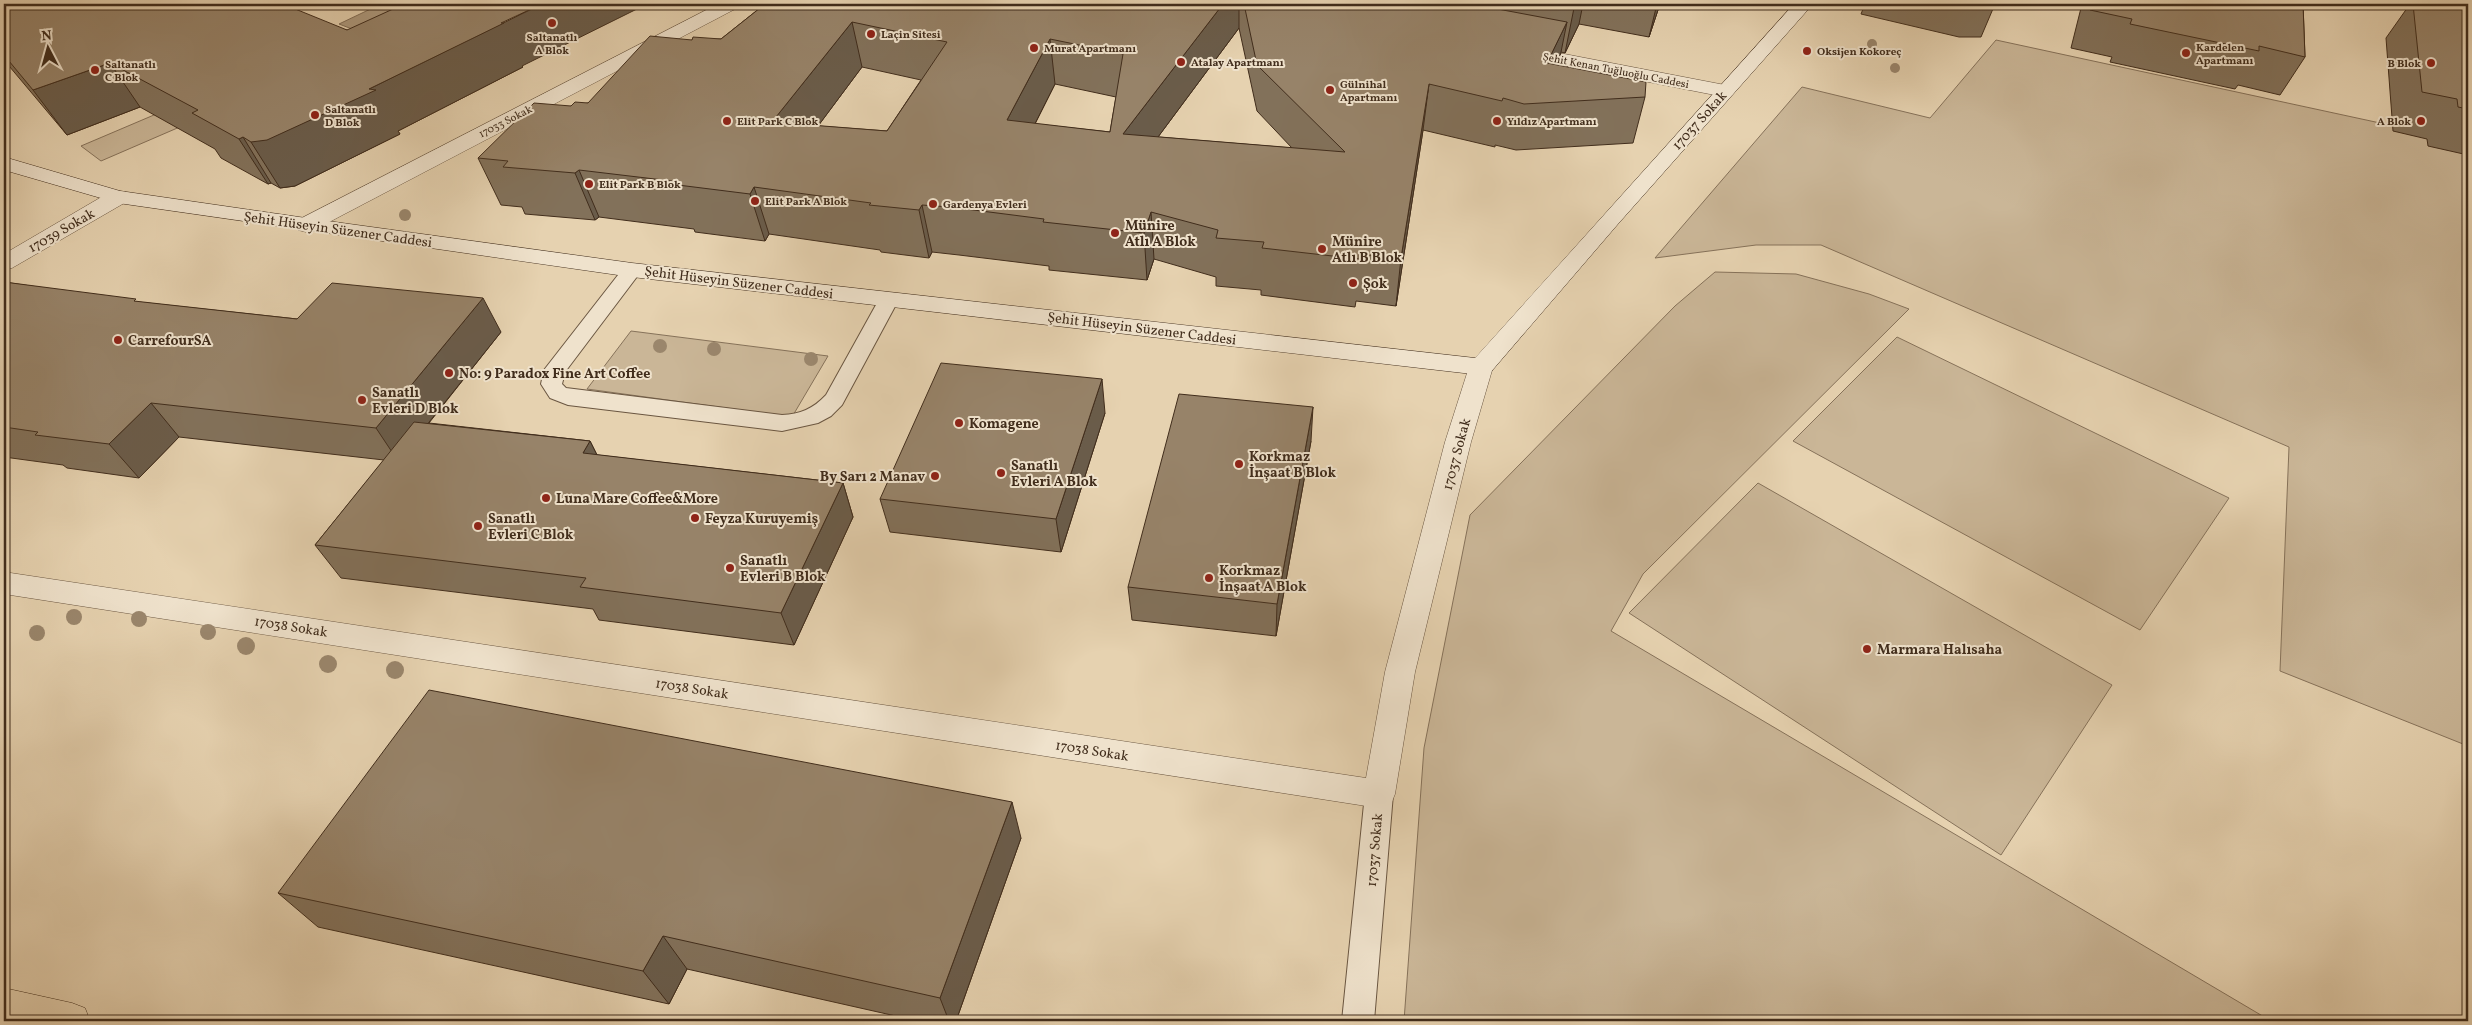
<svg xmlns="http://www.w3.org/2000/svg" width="2472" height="1025" viewBox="0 0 2472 1025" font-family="Vollkorn,serif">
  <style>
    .green { fill: #cab697; stroke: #86725a }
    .water { fill: #ae9a7e; stroke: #826e57 }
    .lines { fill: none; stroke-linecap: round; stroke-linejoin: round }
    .lane-casing { stroke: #6a5641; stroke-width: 2 }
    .street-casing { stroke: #6a5641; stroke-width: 1 }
    .secondary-casing { stroke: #412d1c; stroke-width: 1 }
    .highway-casing { stroke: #412d1c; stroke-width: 1 }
    .lane { fill: #efe2cc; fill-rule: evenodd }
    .street { fill: #efe2cc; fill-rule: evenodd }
    .secondary { fill: #efe2cc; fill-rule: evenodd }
    .highway { fill: #e6d2b0; fill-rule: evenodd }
    .tree { fill: #9a866c }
    .wall { fill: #82715a; stroke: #412d1c; fill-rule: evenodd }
    .shaded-wall { fill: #6a5c4a; stroke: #412d1c }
    .building { fill: #978369; stroke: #412d1c; fill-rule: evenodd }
    .poi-dot { fill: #8f2418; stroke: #efe2cc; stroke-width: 2 }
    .labels { text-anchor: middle; stroke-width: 4; stroke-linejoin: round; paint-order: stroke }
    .far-poi-label { font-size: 11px; font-weight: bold; fill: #412d1c; stroke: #efe2cc; text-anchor: start }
    .far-street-label { font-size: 11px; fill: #412d1c; stroke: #efe2cc }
    .street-label { font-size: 14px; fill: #412d1c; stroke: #efe2cc }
    .poi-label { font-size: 14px; font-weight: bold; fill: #412d1c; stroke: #efe2cc; text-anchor: start }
  </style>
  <rect width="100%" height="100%" fill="#e6d2b0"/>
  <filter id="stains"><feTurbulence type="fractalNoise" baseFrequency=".004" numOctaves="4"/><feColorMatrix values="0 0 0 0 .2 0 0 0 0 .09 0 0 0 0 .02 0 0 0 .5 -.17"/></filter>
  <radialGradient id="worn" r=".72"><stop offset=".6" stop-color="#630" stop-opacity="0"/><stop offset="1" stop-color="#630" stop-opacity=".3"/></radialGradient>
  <path class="green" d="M1996,40L2468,142V746L2280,671L2289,447L1821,245H1756L1655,258L1802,87L1930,118Z
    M161,112L182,126L101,161L81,146Z
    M1715,272L1796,274L1869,294L1909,309L1643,574L1611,631L2271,1021H1404L1424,748L1470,515L1675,306Z
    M631,331L828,356L792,417L587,389Z
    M1897,337L2229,498L2140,630L1793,441Z
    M1758,483L2112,685L2001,855L1629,613Z"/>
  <path class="water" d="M381,4H439L373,37L339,24Z"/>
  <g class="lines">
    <defs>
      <path id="lane" d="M632,264L639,266L642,270L565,372L562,384L566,388L782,415C800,414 813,409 826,395L882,294L889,293L896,294L899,299L842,405L831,416L818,423L782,431L568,405L550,398L541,384L544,370L625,266Z
        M1379,782L1389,785L1393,794L1374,1021H1342L1365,794L1369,785Z"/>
      <path id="street" d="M718,4H740L737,8L314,230L306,232L298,230L295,225L298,220Z
        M1523,46L1725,85L1732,87L1735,91L1732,95L1725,97L1516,56L1514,52L1516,48Z
        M118,191L126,192L129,197L126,202L12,268L4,270V254L110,192Z
        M1481,359L1490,361L1493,367L1471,442L1415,672L1395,794L1391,804L1379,808L4,594V572L1366,778L1385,672L1445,442L1469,367L1472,361Z"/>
      <path id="secondary" d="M1794,4H1813L1618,224L1490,373L1481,375L632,277L118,203L4,170V157L120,191L306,218L632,263L1475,358Z"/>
      <path id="highway" d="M4,988L72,1003L85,1008L90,1021H4Z"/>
    </defs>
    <use href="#lane" class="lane-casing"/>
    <use href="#street" class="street-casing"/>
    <use href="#secondary" class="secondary-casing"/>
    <use href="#highway" class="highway-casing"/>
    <use href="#lane" class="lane"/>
    <use href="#street" class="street"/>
    <use href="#secondary" class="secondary"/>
    <use href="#highway" class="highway"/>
  </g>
  <g class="tree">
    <circle cx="1872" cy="44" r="5"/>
    <circle cx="1895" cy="68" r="5"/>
    <circle cx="405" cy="215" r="6"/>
    <circle cx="660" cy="346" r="7"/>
    <circle cx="714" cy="349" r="7"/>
    <circle cx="811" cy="359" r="7"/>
    <circle cx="74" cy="617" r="8"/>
    <circle cx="139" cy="619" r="8"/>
    <circle cx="208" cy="632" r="8"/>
    <circle cx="37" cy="633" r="8"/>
    <circle cx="246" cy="646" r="9"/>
    <circle cx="328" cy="664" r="9"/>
    <circle cx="395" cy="670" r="9"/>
  </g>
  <path class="wall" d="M4,4L347,30L522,66L523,67L398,131L400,134L295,186L280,188L271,183L268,184L221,158L215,149L140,107L67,135L4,60Z
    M765,4H1660L1649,37L1579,24L1565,53L1561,52L1558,65L1645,97L1633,143L1516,150L1495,145V147L1423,130L1396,306L1356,301L1355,307L1261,295V290L1216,286V277L1154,259L1147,280L1049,270V266L959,255L932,252L929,258L881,252L880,250L769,234L765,241L695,232L694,229L599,217L595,220L525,214L522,207L501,205L478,158L571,106L588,103L692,40L721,39ZM1239,28L1257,111L1292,148L1158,137ZM862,67L921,80L887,131L818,126ZM1055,84L1116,97L1110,132L1035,124Z
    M1865,4H1995L1981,37H1959L1861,14Z
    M2082,4H2303L2305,57L2280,95L2238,85L2235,89L2110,62L2112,57L2071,48Z
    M2410,4H2468V155L2428,146L2427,139L2393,131L2386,38Z
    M4,282L138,302L297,319L501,332L429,423L590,441L597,455L843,483L853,517L794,645L599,620L593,609L341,578L315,545L384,460L179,437L139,478L67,468L63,465L4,457Z
    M1105,413L1061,552L890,532L880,499Z
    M1311,441L1276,636L1132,620L1128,587Z
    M1021,838L956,1021H918L687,969L669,1004L318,927L278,893Z"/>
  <path class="shaded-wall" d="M542,4H647L522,66L523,67L398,131L400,134L295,186L280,188L251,142L369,89Z
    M1223,4H1239V28L1126,180L1123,134Z
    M1576,4H1583L1579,24L1565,53L1574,8Z
    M1657,4H1660L1649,37Z
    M852,22L862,67L786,169L772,122Z
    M1567,22L1558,67L1547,63Z
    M1050,39L1055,84L1013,167L1007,120Z
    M110,63L140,107L67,135L33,90Z
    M1429,84L1423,130L1396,306L1401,258Z
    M243,137L271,183L268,184L239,139Z
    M579,170L599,217L595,220L575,173Z
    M754,187L769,234L765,241L750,194Z
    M922,205L932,252L929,258L919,210Z
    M1151,212L1154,259L1147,280L1144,233Z
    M483,298L501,332L398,461L376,428Z
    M1102,379L1105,413L1061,552L1056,519Z
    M151,403L179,437L139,478L109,444Z
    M1313,407L1311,441L1276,636L1277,604Z
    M590,441L607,475L583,453Z
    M843,483L853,517L794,645L781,613Z
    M1012,802L1021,838L956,1021H949L940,998Z
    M663,936L687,969L669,1004L643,971Z"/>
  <path class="building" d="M4,4H283L347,30L404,4H542L501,23H504L369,89L376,90L267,140L251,142L243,137L239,139L192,113L198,110L110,63L33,90L4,55Z
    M765,4H1223L1123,134L1345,152L1257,65L1244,4H1471L1567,22L1547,63L1646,82L1645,97L1524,104L1503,98L1502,101L1429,84L1401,258L1359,254V259L1262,248L1264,242L1216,238L1218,230L1151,212L1144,233L1043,222L1044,219L950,207L922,205L919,210L869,205L871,203L754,187L750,194L678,185L680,182L579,170L575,173L503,167L508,161L478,158L534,103L571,106L575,102L588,103L650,36L692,40L693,37L721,39ZM852,22L947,42L887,131L772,122ZM1050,39L1123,54L1110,132L1007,120Z
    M1551,4H1576L1574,8Z
    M2092,4H2303L2305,57L2259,46V51L2130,24L2132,19L2090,10Z
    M2413,4H2468V109L2458,107L2457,99L2422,92Z
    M4,282L136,299L134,301L297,319L332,283L483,298L376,428L151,403L109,444L35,435L38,432L4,427Z
    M941,363L1102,379L1056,519L880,499Z
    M1179,394L1313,407L1277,604L1128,587Z
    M414,422L590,441L583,453L843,483L781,613L580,587L586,578L315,545Z
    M429,690L1012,802L940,998L663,936L643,971L278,893Z"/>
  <g class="poi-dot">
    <circle cx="552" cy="23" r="5"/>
    <circle cx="871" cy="34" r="5"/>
    <circle cx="1034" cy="48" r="5"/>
    <circle cx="1807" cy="51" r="5"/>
    <circle cx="2186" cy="53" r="5"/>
    <circle cx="1181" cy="62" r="5"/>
    <circle cx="2431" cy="63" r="5"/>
    <circle cx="95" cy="70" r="5"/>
    <circle cx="1330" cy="90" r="5"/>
    <circle cx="315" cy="115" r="5"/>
    <circle cx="727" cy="121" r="5"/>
    <circle cx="1497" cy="121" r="5"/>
    <circle cx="2421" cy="121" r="5"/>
    <circle cx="589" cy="184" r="5"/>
    <circle cx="755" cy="201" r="5"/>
    <circle cx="933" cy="204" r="5"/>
    <circle cx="1115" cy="233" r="5"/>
    <circle cx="1322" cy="249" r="5"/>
    <circle cx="1353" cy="283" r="5"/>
    <circle cx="118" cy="340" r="5"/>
    <circle cx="449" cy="373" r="5"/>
    <circle cx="362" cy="400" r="5"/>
    <circle cx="959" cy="423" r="5"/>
    <circle cx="1239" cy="464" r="5"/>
    <circle cx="1001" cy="473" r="5"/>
    <circle cx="935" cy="476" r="5"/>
    <circle cx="546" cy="498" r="5"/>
    <circle cx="695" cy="518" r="5"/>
    <circle cx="478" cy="526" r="5"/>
    <circle cx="730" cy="568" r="5"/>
    <circle cx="1209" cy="578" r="5"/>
    <circle cx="1867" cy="649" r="5"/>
  </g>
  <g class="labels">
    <g class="far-poi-label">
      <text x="881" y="38">Laçin Sitesi</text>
      <text x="552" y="41" text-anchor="middle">Saltanatlı<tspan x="552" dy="13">A Blok</tspan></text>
      <text x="2196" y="51">Kardelen<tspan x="2196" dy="13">Apartmanı</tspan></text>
      <text x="1044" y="52">Murat Apartmanı</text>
      <text x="1817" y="55">Oksijen Kokoreç</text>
      <text x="1191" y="66">Atalay Apartmanı</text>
      <text x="2421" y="67" text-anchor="end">B Blok</text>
      <text x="105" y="68">Saltanatlı<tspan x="105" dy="13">C Blok</tspan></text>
      <text x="1340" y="88">Gülnihal<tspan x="1340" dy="13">Apartmanı</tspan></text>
      <text x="325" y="113">Saltanatlı<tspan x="325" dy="13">D Blok</tspan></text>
      <text x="737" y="125">Elit Park C Blok</text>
      <text x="1507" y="125">Yıldız Apartmanı</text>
      <text x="2411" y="125" text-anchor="end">A Blok</text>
      <text x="599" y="188">Elit Park B Blok</text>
      <text x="765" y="205">Elit Park A Blok</text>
      <text x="943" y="208">Gardenya Evleri</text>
    </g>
    <g class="far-street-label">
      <text transform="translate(1616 70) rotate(11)" y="4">Şehit Kenan Tuğluoğlu Caddesi</text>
      <text transform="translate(505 121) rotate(-27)" y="4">17033 Sokak</text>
    </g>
    <g class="street-label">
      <text transform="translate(1699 120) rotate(-48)" y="5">17037 Sokak</text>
      <text transform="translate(338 229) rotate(8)" y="5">Şehit Hüseyin Süzener Caddesi</text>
      <text transform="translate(61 230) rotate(-30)" y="5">17039 Sokak</text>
      <text transform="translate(739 282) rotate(7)" y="5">Şehit Hüseyin Süzener Caddesi</text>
      <text transform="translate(1142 328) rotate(7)" y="5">Şehit Hüseyin Süzener Caddesi</text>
      <text transform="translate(1456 454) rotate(-75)" y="5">17037 Sokak</text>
      <text transform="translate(291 626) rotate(9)" y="5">17038 Sokak</text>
      <text transform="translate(692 688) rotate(9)" y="5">17038 Sokak</text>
      <text transform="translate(1092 750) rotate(9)" y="5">17038 Sokak</text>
      <text transform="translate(1374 850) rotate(-85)" y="5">17037 Sokak</text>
    </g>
    <g class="poi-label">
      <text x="1125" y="230">Münire<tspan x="1125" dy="16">Atlı A Blok</tspan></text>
      <text x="1332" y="246">Münire<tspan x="1332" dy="16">Atlı B Blok</tspan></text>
      <text x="1363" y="288">Şok</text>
      <text x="128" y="345">CarrefourSA</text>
      <text x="459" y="378">No: 9 Paradox Fine Art Coffee</text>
      <text x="372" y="397">Sanatlı<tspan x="372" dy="16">Evleri D Blok</tspan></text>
      <text x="969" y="428">Komagene</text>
      <text x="1249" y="461">Korkmaz<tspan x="1249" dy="16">İnşaat B Blok</tspan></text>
      <text x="1011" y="470">Sanatlı<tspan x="1011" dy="16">Evleri A Blok</tspan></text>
      <text x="925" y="481" text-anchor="end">By Sarı 2 Manav</text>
      <text x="556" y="503">Luna Mare Coffee&amp;More</text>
      <text x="488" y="523">Sanatlı<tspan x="488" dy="16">Evleri C Blok</tspan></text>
      <text x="705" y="523">Feyza Kuruyemiş</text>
      <text x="740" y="565">Sanatlı<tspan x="740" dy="16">Evleri B Blok</tspan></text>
      <text x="1219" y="575">Korkmaz<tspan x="1219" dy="16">İnşaat A Blok</tspan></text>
      <text x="1877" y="654">Marmara Halısaha</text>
    </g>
  </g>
  <rect width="2472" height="1025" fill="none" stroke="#e6d2b0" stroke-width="20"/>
  <rect x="5" y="5" width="2462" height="1015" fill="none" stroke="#412d1c" stroke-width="2.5"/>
  <rect x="10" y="10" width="2452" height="1005" fill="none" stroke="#412d1c"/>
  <g transform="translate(48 48) rotate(354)" stroke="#efe2cc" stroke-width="4" paint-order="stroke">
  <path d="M0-4L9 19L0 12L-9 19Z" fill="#412d1c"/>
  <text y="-8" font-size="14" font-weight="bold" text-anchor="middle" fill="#412d1c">N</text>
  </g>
  <rect width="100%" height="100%" filter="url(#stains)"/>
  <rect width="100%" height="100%" fill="url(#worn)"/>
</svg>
